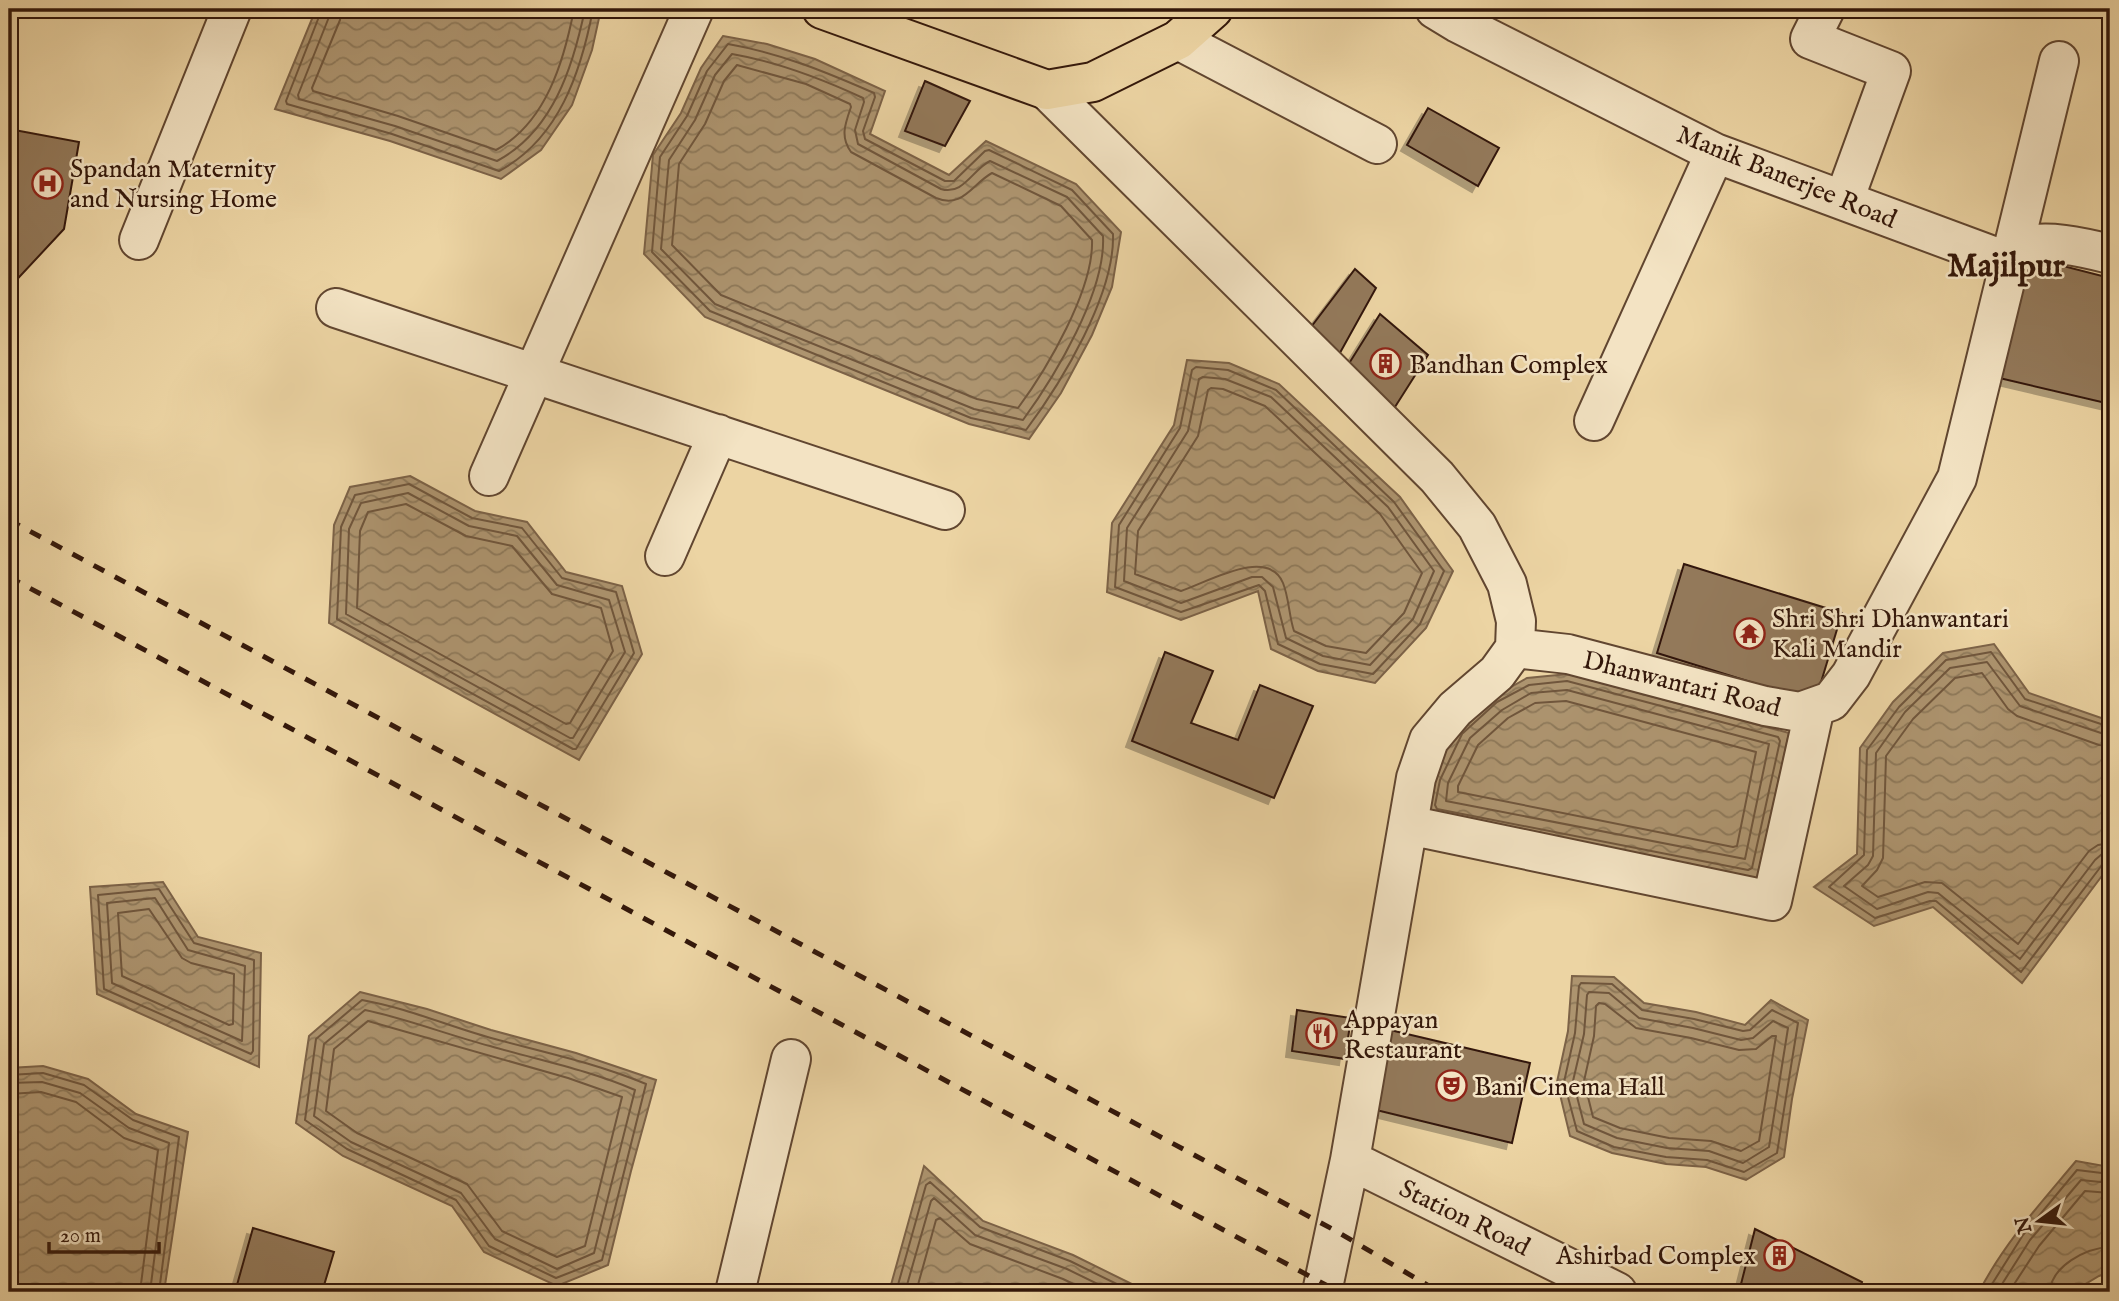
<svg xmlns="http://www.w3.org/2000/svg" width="2119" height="1301" viewBox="0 0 2119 1301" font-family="'IM FELL English',serif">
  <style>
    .water { fill: url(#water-waves); stroke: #7c6247; stroke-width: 2 }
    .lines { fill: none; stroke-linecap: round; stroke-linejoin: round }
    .shore { stroke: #70563c; stroke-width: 2 }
    .building { fill: #93795a; stroke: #33170a; stroke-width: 2; filter: url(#shadow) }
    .minor-casing { stroke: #614630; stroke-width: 42 }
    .major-casing { stroke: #33170a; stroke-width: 42 }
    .minor { stroke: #f3e3c3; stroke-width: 38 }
    .major { stroke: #ecd4a3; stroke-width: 38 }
    .rail { stroke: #33170a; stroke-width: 5; stroke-dasharray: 12 12; stroke-linecap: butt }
    .labels { text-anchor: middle; stroke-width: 5; stroke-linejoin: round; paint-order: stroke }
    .poi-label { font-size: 26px; fill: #33170a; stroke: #f3e3c3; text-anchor: start }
    .street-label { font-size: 26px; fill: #33170a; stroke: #f3e3c3 }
    .district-label { font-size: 33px; font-weight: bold; fill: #33170a; stroke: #f3e3c3 }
  </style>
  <defs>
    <pattern id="water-waves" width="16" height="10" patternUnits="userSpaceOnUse" patternTransform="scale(1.75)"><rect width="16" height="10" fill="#ad946f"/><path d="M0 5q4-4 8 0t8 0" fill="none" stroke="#8d7859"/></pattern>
    <filter id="shadow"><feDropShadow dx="-6" dy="6" stdDeviation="0" flood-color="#0004"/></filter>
  </defs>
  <rect width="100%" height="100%" fill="#ecd4a3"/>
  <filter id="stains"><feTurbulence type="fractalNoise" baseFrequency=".00286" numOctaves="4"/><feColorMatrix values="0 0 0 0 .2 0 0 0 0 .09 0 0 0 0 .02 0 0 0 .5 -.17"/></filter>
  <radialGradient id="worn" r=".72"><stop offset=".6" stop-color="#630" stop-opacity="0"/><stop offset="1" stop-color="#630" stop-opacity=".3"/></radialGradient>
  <path class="water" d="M316,9H601L592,50L572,105L541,150L501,179L390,141L275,109Z
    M723,36L767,44L815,59L885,91L870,134L949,175L986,141L1076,184L1121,232L1112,287L1092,335L1061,393L1029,439L969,424L705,317L644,254L653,155L681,113L701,68Z
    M1187,360L1229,363L1279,384L1400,497L1453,571L1426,628L1375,683L1318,671L1271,649L1258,591L1181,620L1107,592L1112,523L1174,425Z
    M410,476L475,511L527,522L566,572L622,586L642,654L579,760L329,623L334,525L350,487Z
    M1994,644L2029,693L2110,721V865L2022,983L1933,907L1874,926L1814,887L1857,854L1860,748L1893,702L1943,653Z
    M1568,674L1789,733L1757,879L1426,814L1433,778L1456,729L1493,697L1527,678Z
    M163,882L198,937L261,953L259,1067L97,994L90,887Z
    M1572,976L1614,977L1644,1003L1696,1012L1745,1025L1771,1000L1808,1020L1792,1099L1784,1157L1746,1180L1706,1167L1666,1164L1612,1153L1570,1136L1557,1082L1568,1031Z
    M360,992L427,1009L491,1030L576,1053L656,1080L631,1171L608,1265L557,1286L484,1252L452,1206L343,1156L296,1123L309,1036Z
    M43,1066L88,1079L136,1114L188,1132L164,1292H9V1068Z
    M2076,1161L2110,1167V1272L2099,1276L2072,1292H1979C2004,1243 2041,1203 2076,1161Z
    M924,1166L983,1221L1073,1255L1148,1292H889Z"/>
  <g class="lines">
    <path class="shore" d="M322,9L286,101L287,104L392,134L499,171C559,139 581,72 593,9
      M331,9L329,17L298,95L299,99L395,126L497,161C553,131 573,67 585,9
      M341,9L340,20L312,88L313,91L398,116L496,150C546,123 564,61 574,9
      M728,44C780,53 826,72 874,93L875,97L863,131L865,139L945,181H954L985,151L989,150L1072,190L1113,234C1115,294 1062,382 1026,430L971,418L710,311L652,252L660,157L687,116L707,71Z
      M732,54C778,62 820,78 863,98L864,102L855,130L858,144L941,189C963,196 973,169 990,161L1067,197L1103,236C1106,292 1055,376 1023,420L974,409L715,304L661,249L669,160L695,120L715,75Z
      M737,65L806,84L850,104L851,107C845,124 840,137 851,152L936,198C963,209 972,184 992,173L1061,206L1092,240C1094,289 1047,369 1018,408L977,399L721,295L672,245L679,164L705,124L724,81Z
      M1196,367L1228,370L1276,390L1394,502L1444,571L1420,624L1373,674L1320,664L1278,644L1265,591L1259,585L1181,612L1115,587L1119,525L1180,428L1192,370Z
      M1203,377L1225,379L1271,397L1388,507L1434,571L1413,619L1370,665L1323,656L1286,638L1273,587L1262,577H1252L1181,603L1124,581L1127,528L1188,431L1199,379Z
      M1211,388L1223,389L1265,406L1380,514L1422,573L1404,613L1366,653L1326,646L1294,631C1289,616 1289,598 1283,583C1268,546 1206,583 1181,591L1135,574L1138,531L1198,436L1208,390Z
      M409,484L472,518L522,528L562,578L616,592L634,653L576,749H573L337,619L341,527L355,495Z
      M408,493L469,526L517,536L557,585L609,600L625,652L573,738H570L346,614L349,529L361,503Z
      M406,504L466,536L512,546L552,594L601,608L613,651L570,723L566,724L357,608L360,531L368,512Z
      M1567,690L1769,744L1745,859L1446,801L1448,783L1470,738L1502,710L1531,693Z
      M1566,701L1756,752L1737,846L1733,847L1458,792V786L1478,745L1508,718L1535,703Z
      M2110,727L2025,699L1991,652L1946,660L1899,707L1867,750L1864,855L1829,887L1875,918L1930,901H1936L2021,972L2102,865L2110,862
      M1462,734L1440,780L1435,805L1437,809L1748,870L1752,868L1780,741L1778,737L1567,681L1529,685L1497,702L1463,733
      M2110,736L2020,706L1987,662L1950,668L1905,712L1876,753L1873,856L1868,865L1844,886L1877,909L1928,892L1938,893L2020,959L2095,860L2102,854L2110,853
      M2110,746L2099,745L2017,716L2008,709L1982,673L1955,678L1913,719L1886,756L1883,858L1877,870L1862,886L1878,897L1925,882L1942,883L2018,944L2089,851L2098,845L2110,843
      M159,889L194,943L254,960L253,1051L251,1054L104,989L98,895Z
      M155,898L188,950L245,966L242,1041L112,983L107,903Z
      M149,909L182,958L191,963L234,974L233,1024L229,1025L122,976L118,913Z
      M1581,983L1612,984L1642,1010L1694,1019L1743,1031L1750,1030L1772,1010L1798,1023L1777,1153L1744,1172L1707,1160L1666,1157L1614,1147L1577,1131L1564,1082L1575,1033L1579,986Z
      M1589,992L1609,993L1639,1018L1693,1028L1741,1040L1753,1038L1773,1021L1788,1028L1769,1147L1743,1163L1709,1151L1667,1148L1617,1138L1584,1124L1573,1081L1584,1034L1587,995Z
      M362,1000C407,1008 448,1026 491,1038C543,1052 596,1063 646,1084L602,1260L556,1278L489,1246L456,1200L347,1149L305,1120L316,1039Z
      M1599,1003L1605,1004L1636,1028L1691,1038L1739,1050L1756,1049L1772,1036H1776L1759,1141L1741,1151L1711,1141L1669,1138L1620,1128L1593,1117L1584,1081L1594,1036L1596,1006Z
      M365,1010C408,1019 448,1035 490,1046C538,1060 589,1070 635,1090L594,1253L557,1269L495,1239L461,1193L351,1142L314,1116L324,1044Z
      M368,1021L568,1078L622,1097L585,1246L557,1257L502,1231L467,1184L357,1133L326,1111L334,1049Z
      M9,1075L43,1073L84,1085L133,1120L179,1137L159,1292
      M9,1083L42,1082L80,1093L129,1128L169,1143L150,1292
      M9,1094L41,1092L76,1102L124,1138L158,1150L140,1292
      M896,1292L926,1185L930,1182L980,1227L1070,1261L1133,1292
      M905,1292L931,1201L934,1198L975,1235L1067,1269L1114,1292
      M916,1292L936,1220L940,1218L970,1244L1063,1279L1090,1292
      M1987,1292L2023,1235L2077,1170L2110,1174
      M1997,1292L2030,1240L2081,1180L2110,1183
      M2009,1292L2039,1246L2085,1191L2110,1193
      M2050,1292C2051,1266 2086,1248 2110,1247"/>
  </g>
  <path class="building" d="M925,81L970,101L945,146L905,131Z
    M1428,108L1499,148L1478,186L1407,145Z
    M9,129L79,142L64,229L9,288Z
    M2024,256L2110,278V404L1995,377Z
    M1355,269L1376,288L1336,360L1305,335Z
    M1380,314L1428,355L1388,418L1343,373Z
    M1684,564L1842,613L1815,702L1657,653Z
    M1165,652L1213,671L1191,723L1238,740L1260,685L1313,706L1274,798L1132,741Z
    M1297,1010L1351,1018L1345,1059L1292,1051Z
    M1390,1030L1530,1063L1512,1143L1372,1109Z
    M253,1228L334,1252L322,1292H235Z
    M1755,1229L1862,1282L1859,1292H1739Z"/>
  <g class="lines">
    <defs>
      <path id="minor" d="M1435,9L1458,23L1715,153L2009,262C2013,258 2016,252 2020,249C2037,236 2090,249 2110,254
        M1825,9L1810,39L1891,71L1844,200
        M1178,40L1377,144
        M1047,90L1437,477L1477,526L1507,584L1516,621L1515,648L1497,673L1455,709L1429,740L1416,778L1350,1160L1322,1292
        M139,240L232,9
        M336,308L945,510
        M1594,421L1715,153
        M489,476L694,9
        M665,556L718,434
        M1515,648L1568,654L1765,706L1800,712L1831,701L1851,675L1957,478L2059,61
        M1408,825L1772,901L1815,707
        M1350,1160L1617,1292
        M735,1292L791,1059"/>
      <path id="major" d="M822,9L1047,90L1093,82L1178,40L1213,9"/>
    </defs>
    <use href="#minor" class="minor-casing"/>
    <use href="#major" class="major-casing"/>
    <use href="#minor" class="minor"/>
    <use href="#major" class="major"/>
    <path class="rail" d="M9,520L1336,1231L1439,1292
      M9,577L1339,1292"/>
  </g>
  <defs>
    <symbol id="hospital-ring" viewBox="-11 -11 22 22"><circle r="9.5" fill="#f3e3c3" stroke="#8f2418" stroke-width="1.5"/><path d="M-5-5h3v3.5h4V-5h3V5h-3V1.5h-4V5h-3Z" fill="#8f2418"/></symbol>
    <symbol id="building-ring" viewBox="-11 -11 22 22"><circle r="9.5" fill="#f3e3c3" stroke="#8f2418" stroke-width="1.5"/><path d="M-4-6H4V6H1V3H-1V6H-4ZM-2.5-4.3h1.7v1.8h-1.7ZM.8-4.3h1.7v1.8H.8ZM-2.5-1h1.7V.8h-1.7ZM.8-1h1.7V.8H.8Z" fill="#8f2418"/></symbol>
    <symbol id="temple-ring" viewBox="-11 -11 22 22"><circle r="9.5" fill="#f3e3c3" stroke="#8f2418" stroke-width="1.5"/><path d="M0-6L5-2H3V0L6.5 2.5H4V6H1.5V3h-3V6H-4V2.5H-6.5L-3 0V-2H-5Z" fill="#8f2418"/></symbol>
    <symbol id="restaurant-ring" viewBox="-11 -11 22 22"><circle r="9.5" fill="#f3e3c3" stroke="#8f2418" stroke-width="1.5"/><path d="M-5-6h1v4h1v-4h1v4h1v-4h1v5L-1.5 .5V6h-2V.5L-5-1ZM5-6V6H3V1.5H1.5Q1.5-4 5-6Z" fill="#8f2418"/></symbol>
    <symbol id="theatre-ring" viewBox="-11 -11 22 22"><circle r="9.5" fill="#f3e3c3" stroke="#8f2418" stroke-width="1.5"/><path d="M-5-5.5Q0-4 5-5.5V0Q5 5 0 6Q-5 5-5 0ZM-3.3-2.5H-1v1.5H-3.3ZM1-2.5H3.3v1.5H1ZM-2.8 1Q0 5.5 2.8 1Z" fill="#8f2418"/></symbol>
  </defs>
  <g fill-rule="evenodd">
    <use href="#hospital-ring" x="30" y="166" width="35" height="35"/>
    <use href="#building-ring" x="1368" y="346" width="35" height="35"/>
    <use href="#temple-ring" x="1732" y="616" width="35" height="35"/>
    <use href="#restaurant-ring" x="1304" y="1016" width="35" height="35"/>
    <use href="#theatre-ring" x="1434" y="1068" width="35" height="35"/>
    <use href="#building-ring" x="1762" y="1238" width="35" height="35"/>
  </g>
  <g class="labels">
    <g class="poi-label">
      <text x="70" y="177">Spandan Maternity<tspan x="70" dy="30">and Nursing Home</tspan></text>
      <text x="1409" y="373">Bandhan Complex</text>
      <text x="1772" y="627">Shri Shri Dhanwantari<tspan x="1772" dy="30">Kali Mandir</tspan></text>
      <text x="1344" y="1028">Appayan<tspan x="1344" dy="30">Restaurant</tspan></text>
      <text x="1474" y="1095">Bani Cinema Hall</text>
      <text x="1756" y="1264" text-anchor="end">Ashirbad Complex</text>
    </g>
    <g class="street-label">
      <text transform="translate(1787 176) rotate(22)" y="9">Manik Banerjee Road</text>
      <text transform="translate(1682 683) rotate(14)" y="9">Dhanwantari Road</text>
      <text transform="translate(1465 1217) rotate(26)" y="9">Station Road</text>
    </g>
    <g class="district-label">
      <text x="2006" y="276">Majilpur</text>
    </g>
  </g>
  <rect width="2119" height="1301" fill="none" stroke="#ecd4a3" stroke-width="35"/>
  <rect x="10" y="10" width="2098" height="1280" fill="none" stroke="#33170a" stroke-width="3.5"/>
  <rect x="18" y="18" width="2084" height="1266" fill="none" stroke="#33170a" stroke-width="2"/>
  <g transform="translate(2039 1221) rotate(255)" stroke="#f3e3c3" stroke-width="5" paint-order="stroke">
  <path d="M0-5L12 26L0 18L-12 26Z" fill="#33170a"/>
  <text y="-10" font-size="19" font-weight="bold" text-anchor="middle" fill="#33170a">N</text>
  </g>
  <path d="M49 1242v10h110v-10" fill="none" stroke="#33170a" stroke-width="3.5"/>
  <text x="60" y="1242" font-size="21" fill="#33170a" stroke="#f3e3c3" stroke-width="5" paint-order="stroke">20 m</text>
  <rect width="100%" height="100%" filter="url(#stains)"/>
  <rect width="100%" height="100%" fill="url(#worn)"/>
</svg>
